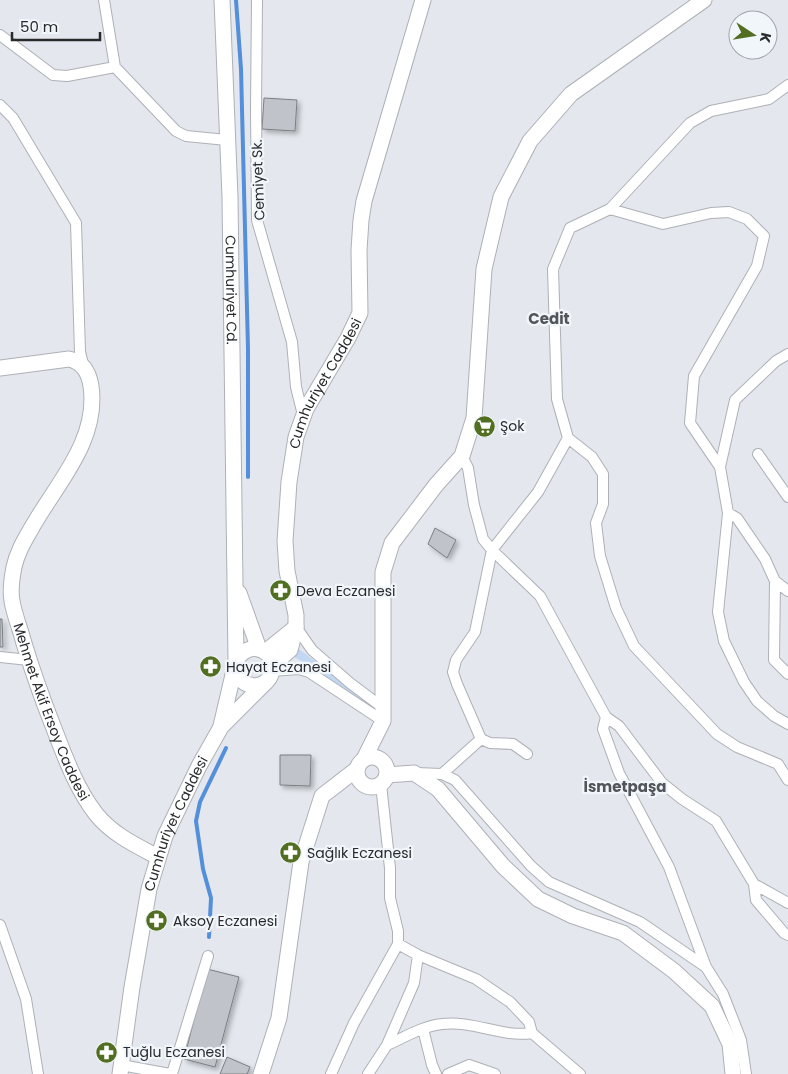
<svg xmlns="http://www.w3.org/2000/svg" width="788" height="1074" viewBox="0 0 788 1074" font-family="Poppins,sans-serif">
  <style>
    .green { fill: #c2d7f2 }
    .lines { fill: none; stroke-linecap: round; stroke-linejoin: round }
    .stream { stroke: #538fda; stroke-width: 4 }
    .building { fill: #c0c4ca; stroke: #7b7f83; filter: url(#shadow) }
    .street-casing { stroke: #adb1b6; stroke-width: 12 }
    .secondary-casing { stroke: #adb1b6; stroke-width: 17 }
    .street { stroke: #fff; stroke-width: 10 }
    .secondary { stroke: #fff; stroke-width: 15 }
    .labels { text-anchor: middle; stroke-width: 4.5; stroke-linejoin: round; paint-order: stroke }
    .street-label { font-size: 14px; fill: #282a2c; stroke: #f1f6fb }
    .poi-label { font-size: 14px; fill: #282a2c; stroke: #f1f6fb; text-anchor: start }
    .neighbourhood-label { font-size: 15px; font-weight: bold; fill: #525559; stroke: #f1f6fb }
  </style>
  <defs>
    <filter id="shadow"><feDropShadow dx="3" dy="3" stdDeviation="2.5" flood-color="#0004"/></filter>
  </defs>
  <rect width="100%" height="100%" fill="#e4e8ee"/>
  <path class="green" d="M299,649L375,707L373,710L319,671L294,657Z"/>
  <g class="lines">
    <path class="stream" d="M236,0L241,69L248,349V477
      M209,937L211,898L203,869L196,821L200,802L226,748"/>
  </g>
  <path class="building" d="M264,98L297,100L295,131L262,129Z
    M435,528L456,540L447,558L428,544Z
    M0,619H2L3,647H0Z
    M280,755H311L310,786L280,785Z
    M207,969L239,977L215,1067L184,1059Z
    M227,1057L250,1067L247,1074H220Z"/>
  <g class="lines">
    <defs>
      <path id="street" d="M104,0L115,67L176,131L186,136L227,140
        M257,0L256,109L257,220L292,342L296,387L303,415
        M0,35L53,75L67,76L115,67
        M788,85L769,99L711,111L690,123L610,209L570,228L553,269L557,399L568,438L592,457L603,474V504L596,523L600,556L616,608L634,646L717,734L737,747L778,764L788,780
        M0,105L13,118L76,223L80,352L84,368
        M610,209L663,224L711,213L729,212L747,219L764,236L757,266L694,376L690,423L720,467
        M788,354L776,361L735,400L720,467L728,513L718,612L724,641L744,682L757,701L774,716L788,724
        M758,454L788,497
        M462,456L468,468L474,505L483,539L492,550L540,596L606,717L619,726L662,783L682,799L716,821L754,884L756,900L784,933L788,935
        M728,513L737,518L765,559L775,581L774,660L788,674
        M775,581L788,591
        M296,627L312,650L350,683L382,707
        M0,657L29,660
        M272,671L298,669L309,672L383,721
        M606,717L603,729L619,773L669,867L706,967
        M481,739L490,743L513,744L527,754
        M416,773L442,774L455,780L531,866L549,882L640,922L706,967L723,994L741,1040L746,1074
        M442,774L481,739L457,684L453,672L456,660L475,632L492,550L538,492L568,438
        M754,884L788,903
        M0,925L26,999L38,1074
        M398,944L418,955L476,979L510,1002L529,1022L532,1033L580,1074
        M423,1029L432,1065L436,1074
        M387,1045C405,1037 423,1026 442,1024C473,1020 502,1038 532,1033
        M121,1065L170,1074
        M172,1074L208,956
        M331,1074L354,1023L398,944V931L390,898V868L381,784
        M368,1074L387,1045L414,983L418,955
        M448,1074L469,1065L495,1074"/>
      <g id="secondary">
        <path id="s1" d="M222,0L230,197L236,662"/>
        <path id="s2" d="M0,368L69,359C83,362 89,373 91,386C99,441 56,484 31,529C24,541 17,553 14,567C12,577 10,590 12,601C14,614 20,628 23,640C32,670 42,698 53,726C65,757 76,788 96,814C112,834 135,845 158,857"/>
        <path d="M239,593L259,649"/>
        <path d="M265,652L296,627"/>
        <path id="s3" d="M273,665L290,650L296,627V615L287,571L285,541L289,482L296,437L306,409L348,338L360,313L359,250L361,220L364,201L423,0"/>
        <path d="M221,726L236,662C245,639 278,648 272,671C267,693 239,689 235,668"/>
        <circle cx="372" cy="772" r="15"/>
        <path d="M364,759L383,721V572L392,543L436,485L462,456L474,418L484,269L501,197L530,141L571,94L704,0"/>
        <path d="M387,775L414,773L438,789L503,866L538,899L573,916L623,933L674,971L712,1006L730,1044L733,1074"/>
        <path id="s4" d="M120,1074L132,987L149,889L165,836L199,766L221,727L266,682"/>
        <path d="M261,1074L279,1018L301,862L322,796L357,769"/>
      </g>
    </defs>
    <use href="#street" class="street-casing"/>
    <use href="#secondary" class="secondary-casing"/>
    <use href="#street" class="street"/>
    <use href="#secondary" class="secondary"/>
  </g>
  <defs>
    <symbol id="supermarket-disc" viewBox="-11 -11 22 22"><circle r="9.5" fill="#526e21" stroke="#f1f6fb"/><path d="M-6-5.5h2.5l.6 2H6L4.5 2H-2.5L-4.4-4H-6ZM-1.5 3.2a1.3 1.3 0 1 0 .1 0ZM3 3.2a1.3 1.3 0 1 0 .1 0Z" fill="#fff"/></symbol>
    <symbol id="pharmacy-disc" viewBox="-11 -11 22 22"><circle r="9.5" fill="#526e21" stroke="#f1f6fb"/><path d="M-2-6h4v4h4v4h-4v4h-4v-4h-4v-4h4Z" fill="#fff"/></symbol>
  </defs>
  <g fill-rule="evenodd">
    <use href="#supermarket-disc" x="472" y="414" width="25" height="25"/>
    <use href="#pharmacy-disc" x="268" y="578" width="25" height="25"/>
    <use href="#pharmacy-disc" x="198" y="654" width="25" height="25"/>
    <use href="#pharmacy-disc" x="278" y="840" width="25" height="25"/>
    <use href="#pharmacy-disc" x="144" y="908" width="25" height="25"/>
    <use href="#pharmacy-disc" x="94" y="1040" width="25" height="25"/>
  </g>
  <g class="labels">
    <g class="street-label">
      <text transform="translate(258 180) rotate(-92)" y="5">Cemiyet Sk.</text>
      <text dy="5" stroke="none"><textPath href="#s1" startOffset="290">Cumhuriyet Cd.</textPath></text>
      <text dy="5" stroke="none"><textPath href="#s3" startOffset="299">Cumhuriyet Caddesi</textPath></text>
      <text dy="5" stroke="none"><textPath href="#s2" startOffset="459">Mehmet Akif Ersoy Caddesi</textPath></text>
      <text dy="5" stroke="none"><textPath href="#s4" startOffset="258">Cumhuriyet Caddesi</textPath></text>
    </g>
    <g class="poi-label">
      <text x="500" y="431">Şok</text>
      <text x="296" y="596">Deva Eczanesi</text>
      <text x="226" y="672">Hayat Eczanesi</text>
      <text x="307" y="858">Sağlık Eczanesi</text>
      <text x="173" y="926">Aksoy Eczanesi</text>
      <text x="123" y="1057">Tuğlu Eczanesi</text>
    </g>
    <g class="neighbourhood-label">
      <text x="549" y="324">Cedit</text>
      <text x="625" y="792">İsmetpaşa</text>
    </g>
  </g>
  <g transform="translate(753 35) rotate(102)"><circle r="24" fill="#f1f6fb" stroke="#a1a4a8"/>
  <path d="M0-4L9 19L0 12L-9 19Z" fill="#526e21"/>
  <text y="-8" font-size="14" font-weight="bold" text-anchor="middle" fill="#282a2c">K</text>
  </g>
  <path d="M12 32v8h88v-8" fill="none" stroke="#282a2c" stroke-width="2.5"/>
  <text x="20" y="32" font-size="15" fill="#282a2c" stroke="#f1f6fb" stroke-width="4" paint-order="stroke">50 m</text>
</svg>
